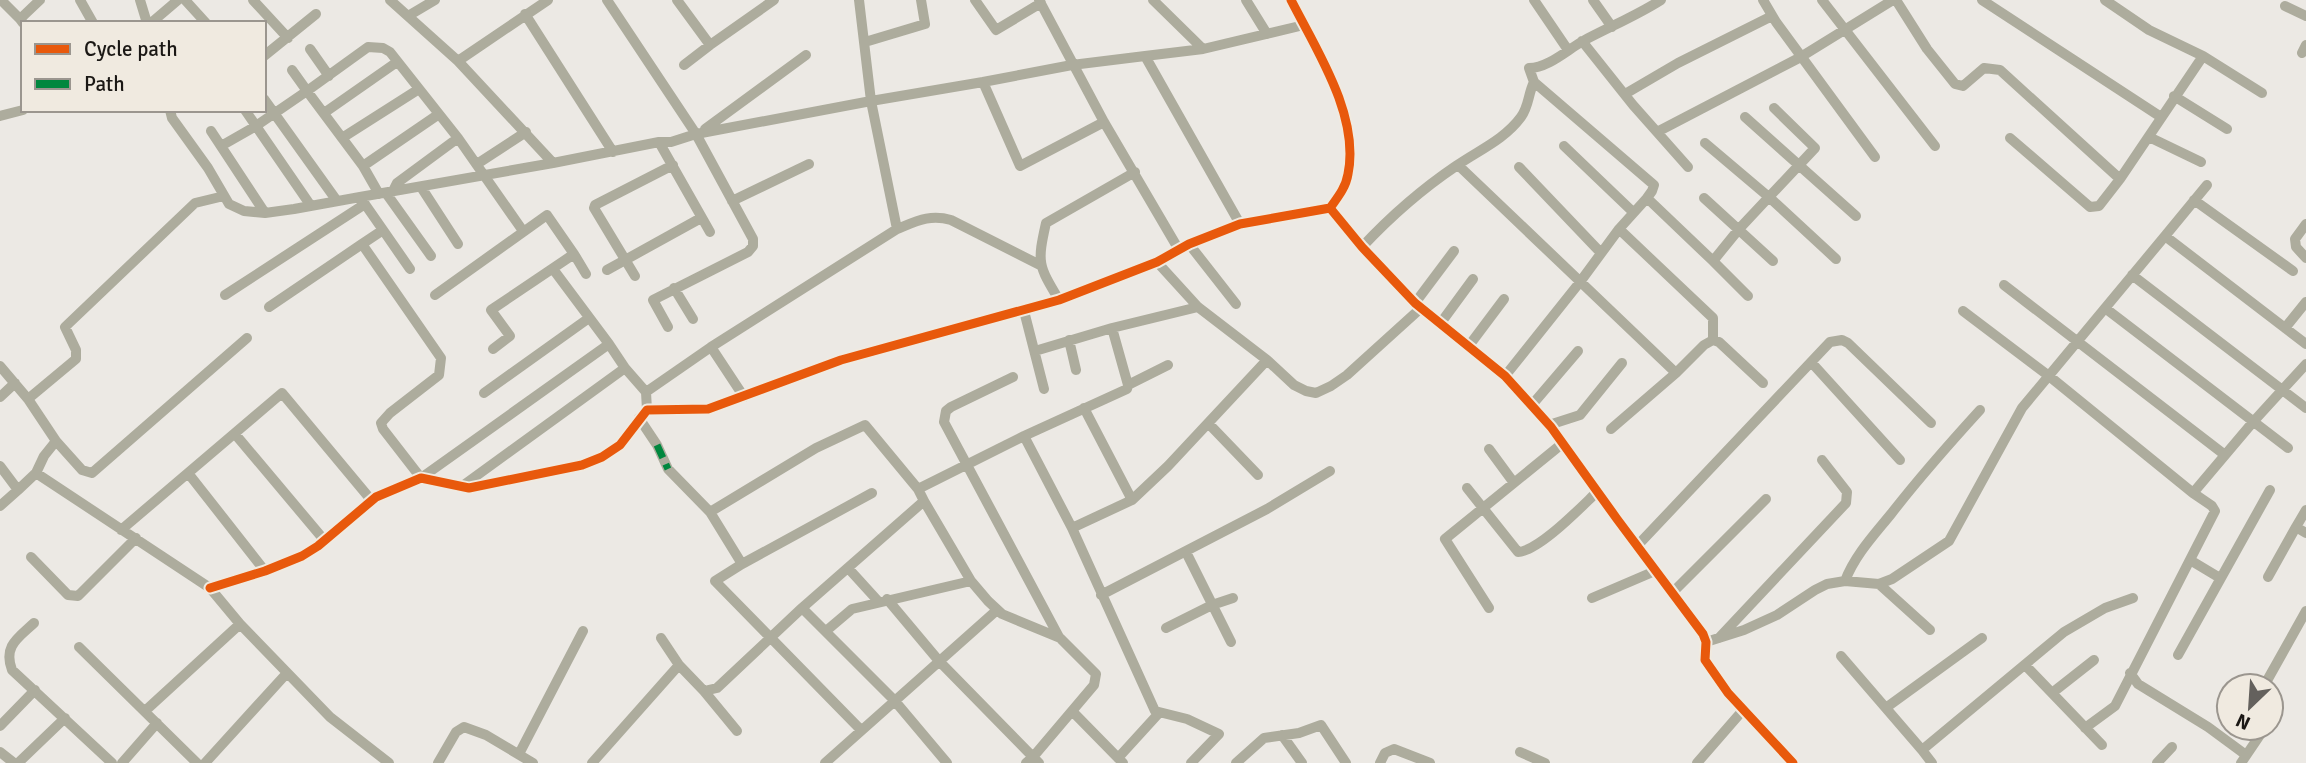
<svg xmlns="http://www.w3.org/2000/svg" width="2306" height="763" viewBox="0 0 2306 763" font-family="Signika,sans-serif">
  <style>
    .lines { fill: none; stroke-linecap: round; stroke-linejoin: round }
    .minor { stroke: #adac9d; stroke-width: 10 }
    .quiet { stroke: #00873e; stroke-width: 7; stroke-dasharray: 14 7; stroke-linecap: butt }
    .cycleway-casing { stroke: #f0eae0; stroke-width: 13 }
    .cycleway { stroke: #e8590c; stroke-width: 9 }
  </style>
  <rect width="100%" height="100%" fill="#ece9e4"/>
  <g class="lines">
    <path class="minor" d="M1,0L20,19
      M80,0L93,23
      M140,0L147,23
      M185,0L206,23
      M253,0L288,38
      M390,0L458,61L553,163L659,142H671L696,134L871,101L859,0
      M607,0L696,134L753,239V246L748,252L653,300L668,327
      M677,0L710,45L774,0
      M975,0L996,30L1041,3
      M1039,0L1104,122L1179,250
      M1153,0L1203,49
      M1246,0L1267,34
      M1291,0C1316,49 1360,116 1348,174C1346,187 1338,197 1330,208L1362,247L1415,303L1505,376L1551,427L1617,519L1703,634L1706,642L1705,660L1728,693L1793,763
      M1534,0L1568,50
      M1593,0L1612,27
      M1763,0L1776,22L1875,157
      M1822,0L1935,146
      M1896,0L1927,49L1955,84L1963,86L1984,68L2000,70L2120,179
      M1982,0L2161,117
      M2285,6L2306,16
      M525,14L613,152
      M408,16L435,0
      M23,23L20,19L40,0
      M151,23L178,0
      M1582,41L1633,105L1688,167
      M865,42L925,24L921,0
      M310,49L329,76
      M2302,53L2306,45
      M264,56L316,14
      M1145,56L1203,49L1304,25
      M2203,56L2262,93
      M458,61L548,0
      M684,65L710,45
      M292,70L307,91L368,47L383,48L390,52L439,114
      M983,82L871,101L897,229C917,221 930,214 951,220L1040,265
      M1534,82L1654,185L1652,191L1647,198L1713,261L1739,229L1815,148L1774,108
      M1625,94L1678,63L1772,16
      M2174,96L2227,129
      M264,99L337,201
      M170,110L172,118L208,168L229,204L244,211L265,213L294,209L360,197L383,230L362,244L441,358L439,375L390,413L381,423L383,429L421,478L609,344L625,368L646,392L647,410
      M324,113L397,62
      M0,116L23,110
      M1745,117L1856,216
      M1104,122L1020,166L983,82L1072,65L1145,56L1240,224
      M705,129L806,55
      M211,131L265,213
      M1657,132L1799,58L1893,0
      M2149,137L2201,162
      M342,138L419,89
      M2010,138L2090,207L2099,206L2120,179L2203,56L2149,30L2105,0
      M659,142L710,232
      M1705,143L1770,198L1836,259
      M221,146L256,126L245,110
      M1564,146L1633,212
      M477,164L526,132
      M1458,165L1676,373
      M1519,167L1601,253
      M421,187L458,244
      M393,191L397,183L458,138
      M386,193L431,256
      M379,194L363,166L439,114L458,138L523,231
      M360,197L553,163
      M1704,198L1773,261
      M2194,200L2293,271
      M732,201L809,164
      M311,206L256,126L307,91L363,166
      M2306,224L2295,239L2296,247L2306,258
      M1619,229L1713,318V340
      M383,230L410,269
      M2165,236L2207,185
      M1189,244L1236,304
      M1362,247C1390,217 1422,189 1456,166C1479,150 1504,140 1521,117C1529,106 1528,94 1534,82L1529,68C1548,68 1567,50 1583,41C1609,27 1636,16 1661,0
      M574,254L586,274
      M1713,261L1748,296
      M1157,262L1198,307L1267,360L1294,385L1306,391L1316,393L1331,386L1347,375L1421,308
      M553,269L609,344
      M607,270L701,218
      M2132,275L2306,408
      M635,276L594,208L595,205L673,165
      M2004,285L2225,455
      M674,288L693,319
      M225,295L365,204
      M435,295L547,215L574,254L491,310L510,336L493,349
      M1059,300C1038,265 1037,263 1046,223L1135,172
      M1415,303L1454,251
      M269,307L362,244
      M2105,308L2288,448
      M1024,311L1044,389
      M1963,311L2049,376L2193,493L2212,506L2215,511L2115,706L2085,728
      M1440,324L1473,279
      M1112,328L1198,307
      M2285,328L2306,302
      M1069,340L1076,370
      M711,347L744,397
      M1468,347L1504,299
      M1811,362L1900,460
      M0,366L28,399L56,441L44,456L36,473L210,588L240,624L330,717L389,763
      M1505,376L1580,282L1619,229L1647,198
      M1013,377L951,407L946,411L944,422L1059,637
      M1128,385L1168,365
      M646,392L711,347L897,229
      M484,393L589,318
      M0,397L15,383
      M28,399L76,359V350L65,327L195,203L224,196
      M1531,406L1578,351
      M1084,408L1132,500
      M1208,423L1258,475
      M1549,425L1580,415L1622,363
      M1611,429L1676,373L1704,345L1713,340L1719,342L1763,383
      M235,434L325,541
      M1024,436L1072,528L1155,711L1187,719L1219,734L1191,763
      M56,441L82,470L92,473L247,338
      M1489,449L1514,483
      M0,466L18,490L0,506
      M188,473L265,571
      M461,487L625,368
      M1467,488L1518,552C1539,551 1581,507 1597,492
      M918,489L1024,436L1127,389L1128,385L1112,328L1035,351
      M18,490L36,473
      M2193,493L2253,422L2306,364
      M924,501L971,581L988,601L1002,614L1060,638L1096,674L1094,685L1033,757L1039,763
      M710,512L742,564L715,581L861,730
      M2296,527L2306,510
      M1072,528L1132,500L1168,466L1267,360
      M121,530L282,393L372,501
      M1637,546L1830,342L1842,340L1848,343L1931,423
      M1186,552L1231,642
      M31,557L68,595L78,596L136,538
      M2190,560L2220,578
      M742,564L872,493
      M848,568L878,601
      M2268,577L2296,527L2306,533
      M1845,581C1855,555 1874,535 1891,514C1919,478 1949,444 1980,410
      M1879,584L1930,630
      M210,588L265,571L302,556L318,546L376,497L421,478L469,488L582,465L602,457L620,445L647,410L708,409L841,360L1059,300L1157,262L1189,244L1240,224L1330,208
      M1672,593L1766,499
      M1101,595L1267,509L1330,471
      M1592,598L1655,571
      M887,599L939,661L1033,757L1026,763
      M802,608L894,700L947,763
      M1489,608L1445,539L1563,443
      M34,623C18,638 3,646 12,670L112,763
      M1166,628L1212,605L1233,598
      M826,631L852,609L971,581
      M661,638L679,665
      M1719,638L1846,503L1847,492L1822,460
      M1706,642L1744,630L1777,615L1815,590L1827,584L1845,581L1879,584L1892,579L1949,541L2022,408L2165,236L2306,344
      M79,647L197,763
      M2178,655L2270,490
      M1841,656L1922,750
      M2025,665L2102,745
      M2130,673L2138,684L2208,727L2246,755
      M2264,686L2306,611
      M704,691L737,731
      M2052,693L2094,660
      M1887,707L1982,638
      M145,711L240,624
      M1072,711L1123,763
      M0,726L35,690
      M1282,735L1302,763
      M0,752L14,763
      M1520,752L1545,763
      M519,754L583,631
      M1118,758L1159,713
      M18,763L65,718
      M122,763L157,723
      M205,763L287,673
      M438,763L456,732L464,727L486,735L533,763
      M592,763L679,665L704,691L717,688L802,608L924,501L918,489L865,425L816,448L710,512L668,469L657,445L639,418
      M825,763L997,610
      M1236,763L1264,738L1299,733L1321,725L1346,763
      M1380,763L1385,753L1394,749L1430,763
      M1697,763L1744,709
      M1932,763L1922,750L2064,632L2105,608L2133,598
      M2157,763L2172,747
      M2241,763L2260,735L2262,728"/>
    <path class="quiet" d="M657,445L668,469"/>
    <defs>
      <path id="cycleway" d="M1291,0C1316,49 1360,116 1348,174C1346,187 1338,197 1330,208L1362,247L1415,303L1505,376L1551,427L1617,519L1703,634L1706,642L1705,660L1728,693L1793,763
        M210,588L265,571L302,556L318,546L376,497L421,478L469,488L582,465L602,457L620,445L647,410L708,409L841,360L1059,300L1157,262L1189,244L1240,224L1330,208"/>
    </defs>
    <use href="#cycleway" class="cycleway-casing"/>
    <use href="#cycleway" class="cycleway"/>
  </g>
  <rect x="21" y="21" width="245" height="91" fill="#f0eae0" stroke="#9b968f" stroke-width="2"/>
  <rect x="35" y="44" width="35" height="10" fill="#e8590c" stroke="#9b968f" stroke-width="2"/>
  <text x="84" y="56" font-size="21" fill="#1b1815">Cycle path</text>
  <rect x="35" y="79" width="35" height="10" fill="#00873e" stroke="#9b968f" stroke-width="2"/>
  <text x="84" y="91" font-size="21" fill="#1b1815">Path</text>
  <g transform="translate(2250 707) rotate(205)"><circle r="33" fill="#f0eae0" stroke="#9b968f" stroke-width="2"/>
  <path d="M0-5L12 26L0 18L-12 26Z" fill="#64615d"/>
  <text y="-10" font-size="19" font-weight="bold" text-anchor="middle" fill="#1b1815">N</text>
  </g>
</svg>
